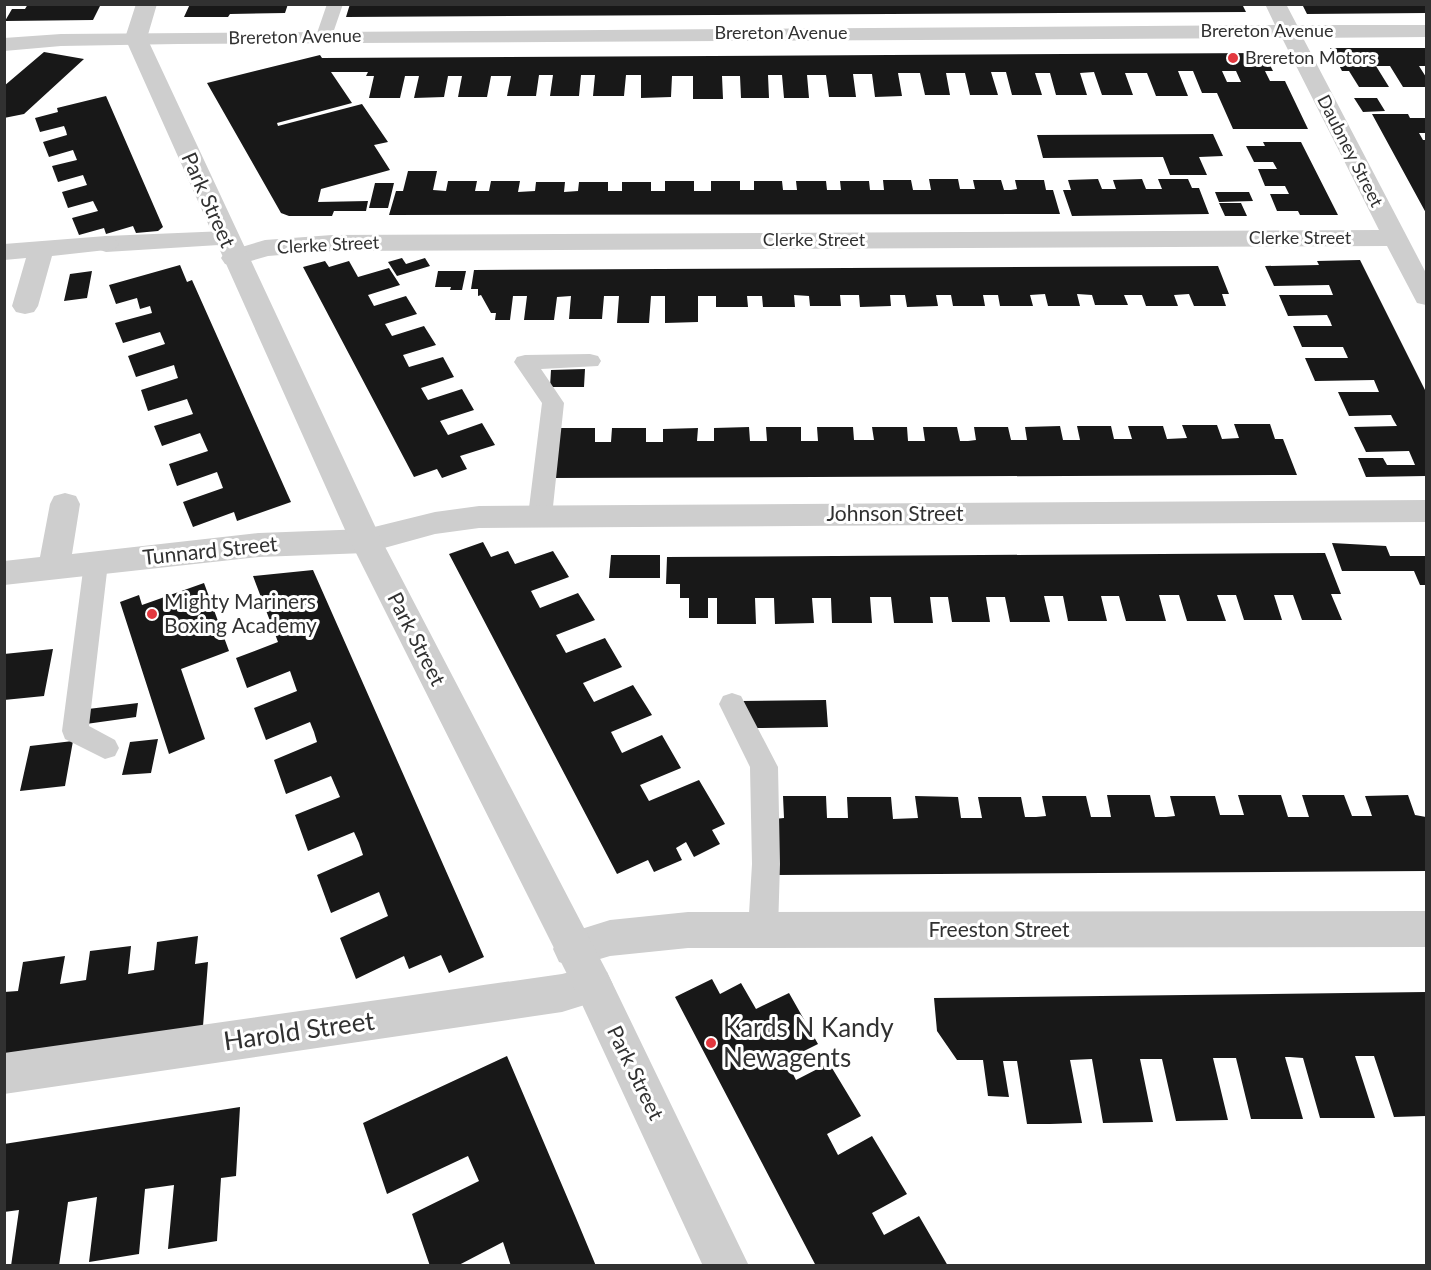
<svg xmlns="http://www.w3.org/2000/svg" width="1431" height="1270" viewBox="0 0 1431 1270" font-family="Lato,sans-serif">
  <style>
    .building { fill: #181818; fill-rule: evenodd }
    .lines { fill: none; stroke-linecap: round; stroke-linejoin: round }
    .service { fill: #cecece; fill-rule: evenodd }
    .pedestrian { fill: #cecece; fill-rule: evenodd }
    .minor { fill: #cecece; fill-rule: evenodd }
    .tertiary { fill: #cecece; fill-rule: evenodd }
    .poi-dot { fill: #e3383f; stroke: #fff; stroke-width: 2 }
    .labels { text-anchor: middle; stroke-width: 6; stroke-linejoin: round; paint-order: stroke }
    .far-street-label { font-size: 18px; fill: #313131; stroke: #fff }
    .far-poi-label { font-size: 18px; fill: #313131; stroke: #fff; text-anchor: start }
    .street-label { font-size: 21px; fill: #313131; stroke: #fff }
    .poi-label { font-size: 21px; fill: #313131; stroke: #fff; text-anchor: start }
    .near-poi-label { font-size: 26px; fill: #313131; stroke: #fff; text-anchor: start }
    .near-street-label { font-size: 26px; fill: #313131; stroke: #fff }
  </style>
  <rect width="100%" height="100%" fill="#fff"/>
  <path class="building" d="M28,4H101L93,20L5,21L12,9H25Z
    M190,4H288L285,13L230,14L228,17H184Z
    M350,4H1242L1246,12L346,17Z
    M1302,4H1426V13L1307,14Z
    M1330,48H1426V66H1419L1426,77V87H1403L1390,66H1376L1389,87H1359L1349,71H1342Z
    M44,52L84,59L24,114L4,118V86Z
    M1264,53L1273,71H1265L1270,81H1285L1308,129H1233L1217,93H1202L1193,71H1178L1188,96H1156L1147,73H1125L1133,95H1102L1094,72L1080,73L1087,95H1056L1050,73H1035L1042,95H1012L1006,72H991L998,95H970L965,73H946L950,95H925L920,73H898L902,96L875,97L872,74H853L856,97H829L826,75H807L809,98H784L782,75H768L769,98H741L740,76H722L723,99H693V76H672L671,97L641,98V75H626L624,96H593L595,75H581L579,96H550L553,75H539L536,96H507L511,76H491L487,97H458L462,76H448L444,97L414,98L419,76H405L400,98H369L374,76H366L368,72H331L352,103L277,123L278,126L362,104L388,142L374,145L390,170L321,189L318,202L368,201L366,211H334L332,216H289L281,213L207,83L320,55L322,58ZM1222,71H1236L1241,82H1227Z
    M106,96L163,227L158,231L136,233L133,226L106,234L104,228L79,235L72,218L98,211L93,201L68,208L62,192L87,185L83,175L58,182L52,166L77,160L73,150L49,157L43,142L67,135L66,131L64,126L40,132L35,118L58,112L57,108Z
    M1354,98H1377L1385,111L1363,112Z
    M1372,114H1408L1410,118H1426V133H1419L1423,140H1426V213Z
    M1213,134L1223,156L1199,157L1207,175H1170L1163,157L1043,158L1037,135Z
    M1263,142H1301L1338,215H1300L1298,211H1277L1270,194H1289L1285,186H1265L1258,169H1277L1273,162H1254L1246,146H1265Z
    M408,171H437L433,190L446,191L448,181H477L475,191H489L491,181H520L518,192L535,191L536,182H565L564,192L578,191L579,182H608V191H622V182H651V191H665V181H694V191H711V181H740V190H754V181H782L783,190H797L796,181H826L827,190H841L840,181H869L870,190H884L883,180H911L913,190H931L929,179H958L960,189H975L973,180H1001L1004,190H1011L1017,189L1015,180H1044L1046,190H1053L1060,214L389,215L396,191H403Z
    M1098,179L1102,189H1116L1113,180L1142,179L1146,189H1162L1158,179H1188L1192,188H1199L1209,214L1072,216L1063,190H1071L1068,180Z
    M375,183H394L388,208H369Z
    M1215,192H1249L1253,201L1219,202Z
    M1219,203H1241L1247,216H1225Z
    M402,258L406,264L425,258L430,266L397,276L388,262Z
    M1360,260L1426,392V476L1366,477L1358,458H1383L1387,465H1415L1409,451L1366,452L1354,427L1397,426L1394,421L1391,415L1349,416L1338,392H1379L1374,380L1315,381L1305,358H1348L1343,347H1302L1293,326H1332L1330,321L1327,315L1288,316L1279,295H1333L1329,285L1274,286L1265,266L1319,265L1317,261Z
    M325,261L329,267L349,261L358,277L389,268L400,285L368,295L374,306L406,296L417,314L385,324L392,336L424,326L436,345L403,355L409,367L443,357L454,377L421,388L428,400L462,389L474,410L440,421L448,435L482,423L495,445L460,456L467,469L442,478L437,469L414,477L303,267Z
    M180,265L187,282L192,280L291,502L237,521L234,512L193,527L183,502L223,488L217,472L177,486L169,464L208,451L200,433L162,446L154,426L193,414L187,399L148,411L141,390L178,378L176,372L174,365L136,377L128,356L165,344L160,332L123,343L115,323L152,313L150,306L140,309L137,298L116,304L109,285Z
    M1218,266L1229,294H1222L1226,306H1194L1189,294L1174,295L1178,306H1146L1142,295H1124L1128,305H1095L1092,295L1077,294L1080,306H1048L1045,294L1030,295L1033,306H1000L998,295H983L985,306H953L951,295H936L938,306L907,307L905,295H890L891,306L860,307L859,295H840L841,306H810L809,296L794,295L795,307H763L762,296H747L748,307H716V296H698V322L665,323V296H651L649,323H617L619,296H604L602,319H569L571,296L557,297L554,320H524L527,296H513L510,320H495L496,313H491L481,295L478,296V289H471L474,270Z
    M92,271L87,298L64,301L70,274Z
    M438,271H466L462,290H450L451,287H435Z
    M585,369L584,387H550L551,370Z
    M1234,424H1270L1275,439H1283L1297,475L548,478L561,428H595V442H611L612,428H646V442H663V429L698,428L697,441H714V428L749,427L750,441H767L766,427H801V441H818L817,427H853L854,440H874L872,427H907L908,441H925L923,427H957L960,441H968L976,440L974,427H1008L1011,440H1027L1025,427L1060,426L1063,440H1080L1077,426H1111L1114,439H1132L1128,426H1163L1167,439L1187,438L1182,425H1217L1222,439L1239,438Z
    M483,542L491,557L508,551L515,564L553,551L569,577L531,591L540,608L578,593L595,620L556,635L566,653L605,638L622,667L583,683L594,702L633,685L652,715L611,732L622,753L662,735L681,768L640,785L649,801L699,780L725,824L712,830L720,844L694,857L686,842L676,848L682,860L654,872L648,860L617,874L449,554Z
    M1332,543L1386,546L1390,556H1426V585H1420L1414,571H1342Z
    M1325,553L1341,594H1331L1342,620H1302L1293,595H1274L1282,620H1244L1236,595H1217L1226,621H1187L1179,595H1159L1166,621H1126L1119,596H1101L1107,621H1068L1063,596H1044L1050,622H1010L1005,597H986L990,622H952L948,597H930L933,623H894L891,597H870L872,623H832L831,598H812L814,623L775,624L774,598H755L756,624H717V598H708V618H689V598H680V584H666L667,557Z
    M611,555H660V578H609Z
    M313,570L484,957L449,973L441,955L409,969L404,956L356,979L340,938L388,916L379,892L331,913L317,875L363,855L359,843L354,832L308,851L295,815L340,797L331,776L286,794L274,760L317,742L314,732L310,722L266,740L254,708L297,691L290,671L247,688L236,658L278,642L253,576Z
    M204,583L229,651L181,669L205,739L169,754L120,602L139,595L142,605Z
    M53,649L44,696L4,700V654Z
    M826,700L828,727L755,728L741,701Z
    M138,703L136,717L86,724L88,709Z
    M158,739L151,773L122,775L130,742Z
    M73,741L65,786L20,791L30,746Z
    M1107,795H1150L1155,817H1166L1175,816L1170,796H1215L1220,815H1244L1238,795H1281L1288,817H1309L1302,795H1344L1352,816H1372L1365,796L1408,795L1415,815L1426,817V871L776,875L774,819L784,818L783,796H826L827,818H848L847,797H891L893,819L918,818L915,796L958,797L961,818H982L978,797H1021L1025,817H1036L1046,816L1042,796H1086L1091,817H1111Z
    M198,936L195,964L208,962L203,1026L4,1056V992L18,991L23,962L65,956L60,984L86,980L90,951L131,946L128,974L154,970L157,942Z
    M712,979L720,994L741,983L756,1009L789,993L818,1044L786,1060L796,1080L829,1063L861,1116L827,1134L838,1155L872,1136L907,1194L872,1213L884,1235L919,1216L948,1266H816L675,997Z
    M1426,992V1116L1394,1117L1374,1056H1355L1375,1118H1320L1303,1058L1290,1057H1285L1303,1119H1251L1236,1058H1213L1228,1120L1176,1121L1162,1059H1140L1153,1122L1103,1123L1092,1059L1070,1060L1082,1123L1050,1124H1027L1017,1061H1003L1009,1097L988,1096L983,1060H957L937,1031L934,998Z
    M507,1056L576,1218L596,1266H511L503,1242L457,1266H430L412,1214L479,1181L468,1156L387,1194L363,1123Z
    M240,1107L236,1176L221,1178L217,1241L168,1249L174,1185L145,1189L139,1254L89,1262L97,1197L68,1202L59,1266H11L19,1210L4,1212V1144Z"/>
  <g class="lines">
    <path class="service" d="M327,4H343L332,36L324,41L316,36Z
      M590,354L598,356L601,361L598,366L541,369L564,403L552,516L548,522L540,525L532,522L528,516L542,403L514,362L517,357L525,355Z
      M96,554L105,556L108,563L89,726L115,740L119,748L115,756L105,759L65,739L62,731L84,563L87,556Z
      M732,693L741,696L778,767L780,864L778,930L774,940L763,944L752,940L748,930L752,864L750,767L719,704L723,696Z"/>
    <path class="pedestrian" d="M226,231L235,234L239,239L235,244L106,252L97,249L93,244L97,239L106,236Z
      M366,529L377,533L382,541L377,549L366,553L259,557L248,553L243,545L248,537L259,533Z"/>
    <path class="minor" d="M1265,4H1286L1297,25H1426V37L1303,38L1426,273V305L1417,303L1387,246L332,251L268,256L234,266L225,264L221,258L225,252L265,240L332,235L1379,230L1282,38L178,44L61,46L4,51V38L61,34L1275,25Z
      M106,236L115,239L119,244L115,249L52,256L38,306L34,312L25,314L16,312L12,306L26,258L4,260V244Z
      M65,493L76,496L80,504L72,554L259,533L270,537L275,545L270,553L259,557L4,585V561L40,557L50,504L54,496Z
      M1426,500V522L479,528L435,534L366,553L355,549L350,541L355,533L366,529L435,512L479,506Z
      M1426,911V947L688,948L610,956L573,967L559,962L553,949L559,936L610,920L688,912Z
      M593,966L607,972L613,985L607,998L562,1012L4,1094V1053L562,974Z"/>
    <path class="tertiary" d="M136,4H157L147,38L382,541L607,972L749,1266H703L579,998L350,541L125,38Z"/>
  </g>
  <g class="poi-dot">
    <circle cx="1233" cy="58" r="6"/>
    <circle cx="152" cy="614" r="6"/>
    <circle cx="711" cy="1043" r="6"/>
  </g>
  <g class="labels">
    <g class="far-street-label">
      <text x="1267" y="37">Brereton Avenue</text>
      <text x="781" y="39">Brereton Avenue</text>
      <text transform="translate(295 37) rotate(-1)" y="6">Brereton Avenue</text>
      <text transform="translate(1350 151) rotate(63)" y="6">Daubney Street</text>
      <text x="1300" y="244">Clerke Street</text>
      <text x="814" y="246">Clerke Street</text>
      <text transform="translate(328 245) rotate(-3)" y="6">Clerke Street</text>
    </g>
    <g class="far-poi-label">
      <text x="1245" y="64">Brereton Motors</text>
    </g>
    <g class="street-label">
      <text transform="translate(208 200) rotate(66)" y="7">Park Street</text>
      <text x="895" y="521">Johnson Street</text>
      <text transform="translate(210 551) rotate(-6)" y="7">Tunnard Street</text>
      <text transform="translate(416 639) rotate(63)" y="7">Park Street</text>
      <text x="999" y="937">Freeston Street</text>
      <text transform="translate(635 1073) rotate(64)" y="7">Park Street</text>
    </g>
    <g class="poi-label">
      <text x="164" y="609">Mighty Mariners<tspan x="164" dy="24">Boxing Academy</tspan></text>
    </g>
    <g class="near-poi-label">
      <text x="723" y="1037">Kards N Kandy<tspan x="723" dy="30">Newagents</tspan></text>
    </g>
    <g class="near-street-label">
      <text transform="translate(299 1031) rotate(-8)" y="9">Harold Street</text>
    </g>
  </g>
  <rect width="1431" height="1270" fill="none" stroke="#313131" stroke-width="12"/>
</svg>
